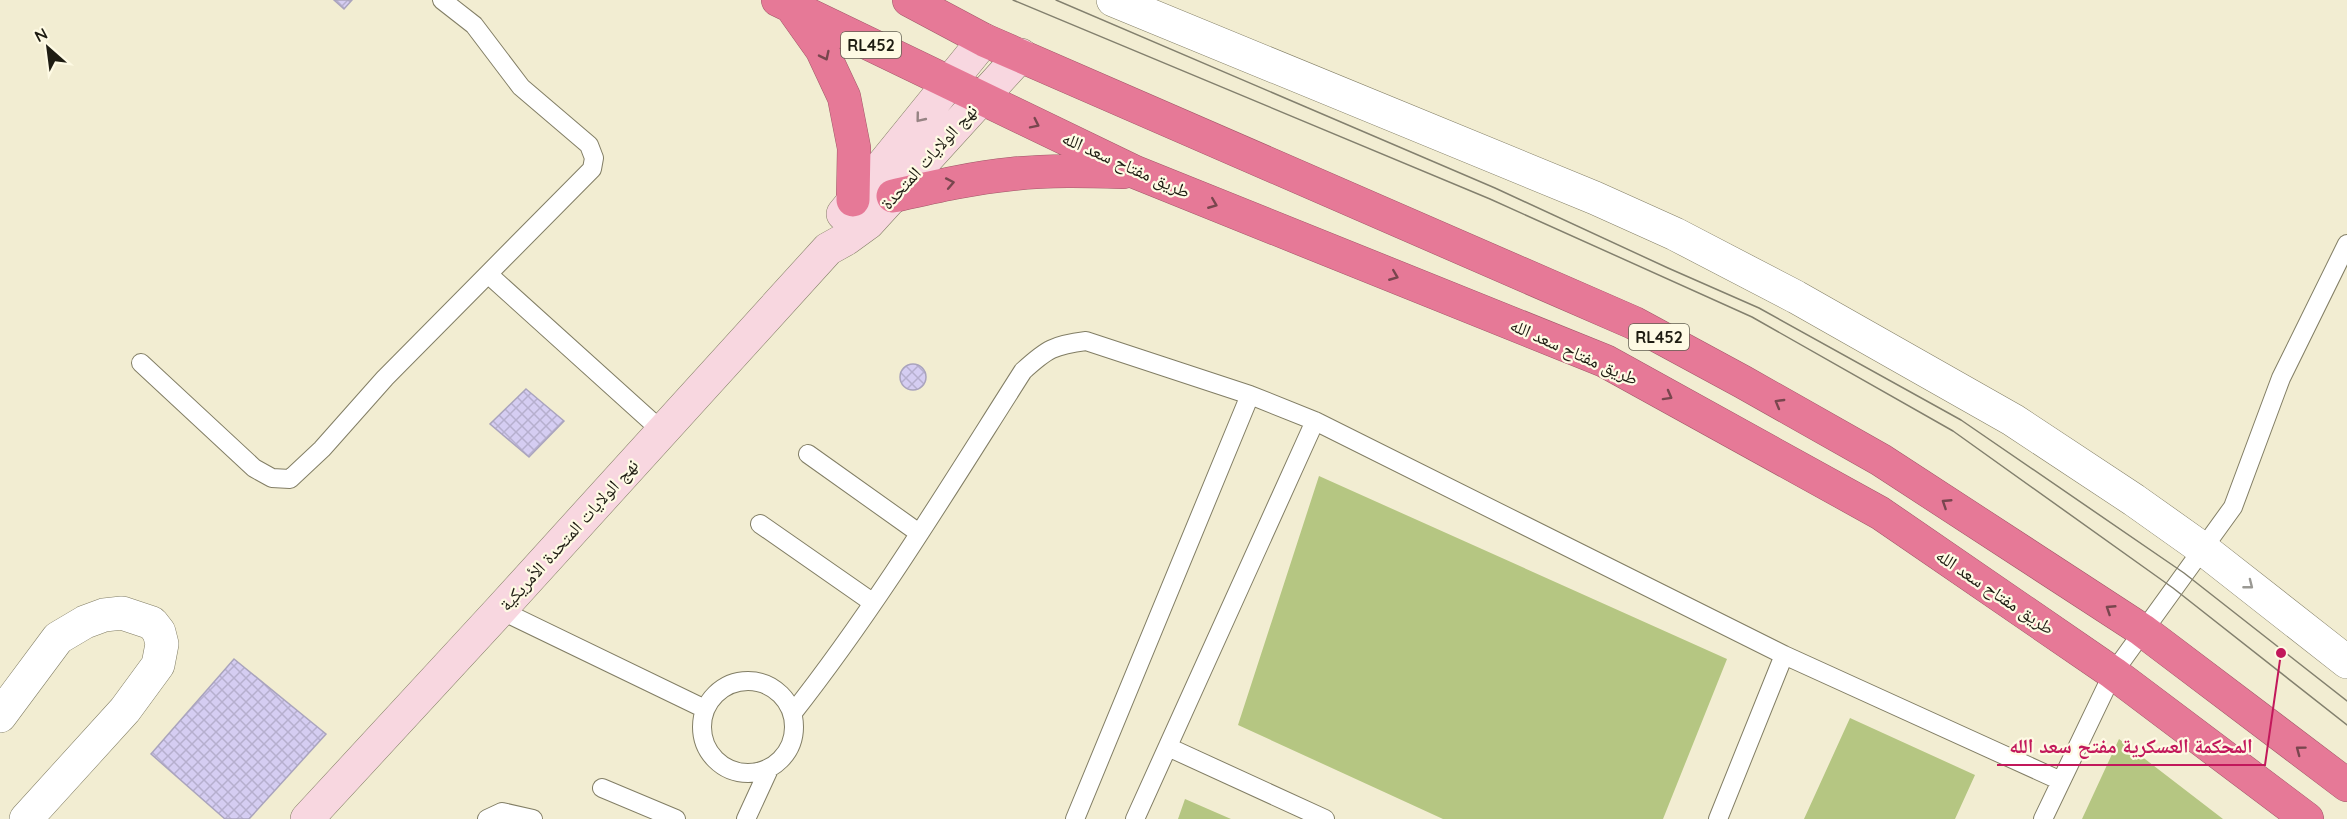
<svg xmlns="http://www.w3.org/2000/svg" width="2347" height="819" viewBox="0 0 2347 819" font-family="Quicksand,'Noto Naskh Arabic',sans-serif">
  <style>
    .green { fill: #b5c682 }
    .building { fill: url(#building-cross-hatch); stroke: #aaa4bd; stroke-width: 1.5 }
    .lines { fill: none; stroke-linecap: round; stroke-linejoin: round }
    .lane-casing { stroke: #827e65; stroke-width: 20 }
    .street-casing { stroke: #827e65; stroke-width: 34 }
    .secondary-casing { stroke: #827e65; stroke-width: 34 }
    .highway-casing { stroke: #a05868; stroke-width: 34 }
    .lane { stroke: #fff; stroke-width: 18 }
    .street { stroke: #fff; stroke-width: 33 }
    .secondary { stroke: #f8d7e0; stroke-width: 33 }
    .highway { stroke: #e67997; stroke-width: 33 }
    .tram { stroke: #83806e; stroke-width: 1.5 }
    .oneway { stroke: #78464e }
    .oneway2 { stroke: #968383 }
    .oneway3 { stroke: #9a9994 }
    .labels { text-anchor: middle; stroke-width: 4.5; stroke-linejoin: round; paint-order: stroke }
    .shield { fill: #fefae4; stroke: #615f51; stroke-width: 1.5 }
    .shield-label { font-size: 16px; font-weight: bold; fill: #1e1c12 }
    .street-label { font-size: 18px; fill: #1e1c12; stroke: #fefae4 }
    .leader { fill: none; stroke: #c2185b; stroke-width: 2 }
    .callout-dot { fill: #c2185b; stroke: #fefae4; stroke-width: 2 }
    .callout-label { font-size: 20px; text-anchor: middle; font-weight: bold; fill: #c2185b; stroke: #fefae4; stroke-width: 4.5; stroke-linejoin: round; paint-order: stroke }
  </style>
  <defs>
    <pattern id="building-cross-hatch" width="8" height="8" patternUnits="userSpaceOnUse" patternTransform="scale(1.5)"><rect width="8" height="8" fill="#d5cdf2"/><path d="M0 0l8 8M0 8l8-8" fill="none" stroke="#b6afce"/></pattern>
  </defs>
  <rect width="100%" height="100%" fill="#f2edd2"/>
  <path class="green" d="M1319,476L1727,659L1663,819H1443L1238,725Z
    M1850,718L1975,775L1955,819H1804Z
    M2119,739L2223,819H2082Z
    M1185,799L1231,819H1178Z"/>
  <path class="building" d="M334,0H352L344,9Z
    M900 377a13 13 0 1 1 26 0a13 13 0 1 1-26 0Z
    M526,389L564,421L529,457L490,424Z
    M234,659L326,734L249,819H225L151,754Z"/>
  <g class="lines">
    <defs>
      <path id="lane" d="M442,0L474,25L521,87L589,145L594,158L592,169L488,274L663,432
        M141,363L254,468L272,478L290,479L322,449L385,378L488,274
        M808,454L919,533
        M760,524L872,602
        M500,610L705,709
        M702 727a46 46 0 1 1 92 0a46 46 0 1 1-92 0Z
        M792,714C877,606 949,487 1023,371C1047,349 1054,345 1086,341L1250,395L1315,421L1784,655L2061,781
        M1168,747L1325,819
        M602,788L676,819
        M487,819L502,812L533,819
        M746,819L769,769
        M1075,819L1250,395
        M1135,819L1315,421
        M1718,819L1784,655
        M2043,819L2113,673L2233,507L2281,378L2347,244"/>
      <path id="street" d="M1113,0L1595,198L1675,234L1796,297L2013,420L2134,500L2203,549L2347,662
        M0,716L58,638L85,622L104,615L122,613L152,623L159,632L162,644L158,665L125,710L26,819"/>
      <path id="secondary" d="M843,214L984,40
        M307,819L500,610L828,249L846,239L868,223L1021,55"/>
      <path id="highway" d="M778,0L1135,172L1605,361L1880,513L2113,673L2307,819
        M909,0L984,40L1634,323L1743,382L1881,460L2142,630L2347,785
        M795,12L822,50L844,97L854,148L853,200
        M893,196C933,187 972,178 1012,174C1049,170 1086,171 1123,172"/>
    </defs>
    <use href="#lane" class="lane-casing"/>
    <use href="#street" class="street-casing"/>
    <use href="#secondary" class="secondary-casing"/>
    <use href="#highway" class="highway-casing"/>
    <use href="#lane" class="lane"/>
    <use href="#street" class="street"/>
    <use href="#secondary" class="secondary"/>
    <use href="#highway" class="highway"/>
    <path class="tram" d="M1013,0L1490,199L1752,317L1953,431L2173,588L2347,725
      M1056,0L1495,188L1668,268L1759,308L1961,420L2184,573L2347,701"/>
  </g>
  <defs><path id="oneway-chevron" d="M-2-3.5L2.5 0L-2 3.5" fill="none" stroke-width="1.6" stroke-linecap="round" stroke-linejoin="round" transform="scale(1.5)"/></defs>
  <g class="oneway">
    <use href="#oneway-chevron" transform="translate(825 56) rotate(64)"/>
    <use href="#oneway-chevron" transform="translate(1035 124) rotate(26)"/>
    <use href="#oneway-chevron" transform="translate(950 183) rotate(-11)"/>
    <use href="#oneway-chevron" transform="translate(1213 204) rotate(22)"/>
    <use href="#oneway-chevron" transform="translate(1394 276) rotate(22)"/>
    <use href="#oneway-chevron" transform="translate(1668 396) rotate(29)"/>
    <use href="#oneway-chevron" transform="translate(1779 403) rotate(-150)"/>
    <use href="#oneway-chevron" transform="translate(1946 503) rotate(-147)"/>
    <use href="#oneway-chevron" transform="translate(2110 609) rotate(-147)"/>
    <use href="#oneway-chevron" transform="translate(2300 750) rotate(-143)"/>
  </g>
  <use class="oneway2" href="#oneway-chevron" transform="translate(920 118) rotate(129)"/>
  <use class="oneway3" href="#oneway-chevron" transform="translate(2249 585) rotate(38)"/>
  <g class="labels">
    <g class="shield">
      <rect x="841" y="32" width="60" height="26" rx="4.5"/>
      <rect x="1629" y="324" width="60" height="26" rx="4.5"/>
    </g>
    <g class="shield-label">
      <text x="871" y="51">RL452</text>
      <text x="1659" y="343">RL452</text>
    </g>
    <g class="street-label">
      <text transform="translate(929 157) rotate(-48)" y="6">نهج الولايات المتحدة</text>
      <text transform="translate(1126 165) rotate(24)" y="6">طريق مفتاح سعد الله</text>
      <text transform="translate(1574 352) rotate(24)" y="6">طريق مفتاح سعد الله</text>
      <text transform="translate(569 535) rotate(-48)" y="6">نهج الولايات المتحدة الأمريكية</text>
      <text transform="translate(1995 592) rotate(34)" y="6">طريق مفتاح سعد الله</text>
    </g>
  </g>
  <path class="leader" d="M2281 653L2265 765H1997"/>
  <circle class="callout-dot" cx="2281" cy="653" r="6"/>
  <g class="callout-label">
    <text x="2131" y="753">المحكمة العسكرية مفتح سعد الله</text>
  </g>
  <g transform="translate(48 48) rotate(332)" stroke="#fefae4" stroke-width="4.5" paint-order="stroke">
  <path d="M0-4.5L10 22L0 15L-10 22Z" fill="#1e1c12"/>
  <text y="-9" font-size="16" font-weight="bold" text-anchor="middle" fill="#1e1c12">N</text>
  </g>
</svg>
